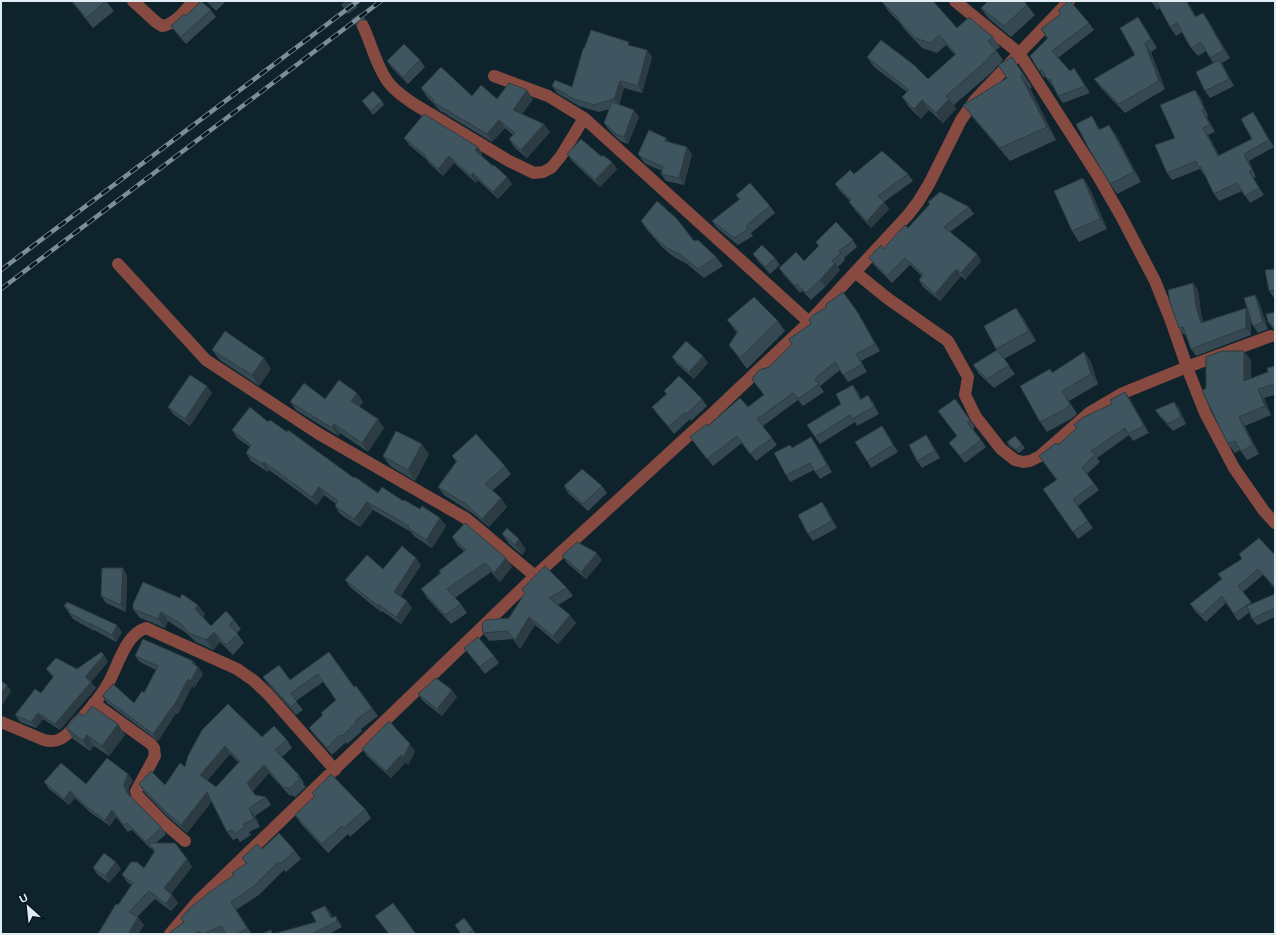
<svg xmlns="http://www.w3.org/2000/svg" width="1276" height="935" viewBox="0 0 1276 935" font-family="Arial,sans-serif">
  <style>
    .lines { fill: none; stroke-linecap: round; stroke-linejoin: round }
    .street-tunnel { stroke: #2e414a; stroke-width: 12; stroke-dasharray: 12 6; stroke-linecap: butt }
    .street { stroke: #864a40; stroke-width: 12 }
    .rail-casing { stroke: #7f8e96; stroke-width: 4.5 }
    .rail { stroke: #061922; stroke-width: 3; stroke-dasharray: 9; stroke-linecap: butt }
    .wall { fill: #364952; fill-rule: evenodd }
    .shaded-wall { fill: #2c3c42 }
    .building { fill: #3f555f; stroke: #2c3c42; fill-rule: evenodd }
  </style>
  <rect width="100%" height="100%" fill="#0f232c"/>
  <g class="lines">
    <path class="street-tunnel" d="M346,1L363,26"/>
    <path class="street" d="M133,1L156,22L162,26C176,24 185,10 194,1
      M955,1L1019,53L1098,176L1121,216L1155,281L1171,321L1188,370L1205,413L1234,468L1264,511L1275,523
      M363,26C371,43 375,62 386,79C392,89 404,97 414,104L509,161L534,173L543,172L551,168L561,156L584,118
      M494,76L548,96L584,118L809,322
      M118,264L206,360L319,434L467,519L535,576
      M855,272L887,298L948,341L968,377L965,395L976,417L1001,449L1015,460L1023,462L1030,461L1040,456L1089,413L1123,393L1187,367L1271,336
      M94,703L151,744L154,748L155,756L136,791L137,795L163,822L185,841
      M1,722L44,740C51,742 59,741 65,736C69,733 72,729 75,725C88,712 100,698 109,682C118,665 126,634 146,628L237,669L253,680L268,694L335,770
      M170,934L198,901L535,576L714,412L809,322L908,215L918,202L929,184L961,120L975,100L1069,1"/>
    <defs>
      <path id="rail" d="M1,270L358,1
        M1,289L381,1"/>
    </defs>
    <use href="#rail" class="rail-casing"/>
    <use href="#rail" class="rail"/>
  </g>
  <path class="wall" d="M71,1H106L114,11L93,28Z
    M206,1H226L216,11Z
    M1151,1H1187L1196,17L1203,13L1209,22L1230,58L1222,63L1224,67L1234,86L1210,98L1205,91L1213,63L1206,51L1198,56L1191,48L1182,32L1176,36L1170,27L1160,8L1157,10Z
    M882,2L957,28L993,37L1000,47L996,50L1003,60L998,65L1021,70L1032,87L1030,88L1056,140L1010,161L973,118L963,105L1007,78L998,65L992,72L954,105L956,109L943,123L929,110L921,119L909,107L902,97L907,92L874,67L867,57L928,79L955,55L946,45L937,53L922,48L905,30L900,23L889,12Z
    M1027,5L1035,15L1011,37L988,18L981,8Z
    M211,10L216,17L186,44L176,33L171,26L186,16Z
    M1058,11L1089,23L1094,30L1058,58L1070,71L1079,75L1090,93L1063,103L1058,96L1054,87H1053L1045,76L1044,78L1039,71L1047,39L1041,29L1061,14Z
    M1144,26L1157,48L1151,52L1165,89L1125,113L1101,88L1094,79L1135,55Z
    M632,46L647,50L652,57L642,93L624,88L619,105L639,117L628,144L620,141L609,130L604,123L609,109L599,112L579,106L557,93L552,86L572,87L584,49Z
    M420,60L425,67L408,84L392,68L387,61Z
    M421,88L497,99H533L522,114L550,132L527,158L515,148L509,139L513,135L505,128L492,142L439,110L434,104L427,97Z
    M1200,97L1208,116L1207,117L1215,132L1208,135L1219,155L1252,139L1257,119L1274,147L1249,161L1256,177L1253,178L1264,195L1250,203L1242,191L1219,201L1214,194L1205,174L1204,175L1200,169L1172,180L1167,173L1175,138Z
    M362,101H382L384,105L373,115Z
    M1098,126L1100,129L1116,135L1141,182L1117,194L1110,184Z
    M404,138L478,147L482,154L481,156L493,166L507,177L512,184L498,199L478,180L476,183L454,163L443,176L430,164L426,159L409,145Z
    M669,142L692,154L684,185L666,181L661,174L662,171L646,164L643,161L638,154Z
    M567,154L602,157L612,162L617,169L600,187L572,161Z
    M854,174H908L913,181L884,202L889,209L871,228L854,209L849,202L850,201L840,191L835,184Z
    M1083,178L1090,189L1107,229L1079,242L1072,231Z
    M736,195L770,206L775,213L751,233L753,236L738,245L717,228L712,221L739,200Z
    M928,202L969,207L974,214L950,232L977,254L981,261L965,280L961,276L940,301L923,287L919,280L922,276L910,265L892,283L874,265L869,258L881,245L883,249L908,228L930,204Z
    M641,221L694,241L716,257L723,266L704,278L687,264L674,257L663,248L647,230Z
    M853,240L857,247L844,258L845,260L838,267L840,270L825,287L811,300L802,291L800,293L784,275L779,268L804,261L819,247L816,242Z
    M753,254L775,258L780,265L770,274L758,261Z
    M1275,269V298H1274L1269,291Z
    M1193,283L1198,290L1201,314L1203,322L1246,308L1248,312L1255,295L1259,302L1268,329L1258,333L1253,326L1251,319V335L1196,356L1191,349L1186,334L1184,335L1179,328Z
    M1275,312V330L1273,329L1268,322Z
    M1024,319L1036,341L1004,359L1015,374L994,388L979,374L973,365L997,350L984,326Z
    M727,320L778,321L785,331L747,369L729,345L737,333Z
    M863,321L880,351L861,361L867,372L848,382L840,370L820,386L824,392L803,406L798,400L763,426L777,445L756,461L742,443L713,466L690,437L708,426L748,407L763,395L769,367Z
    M212,350L271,369L259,386L220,360Z
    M1084,352L1091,362L1098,384L1069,401L1077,414L1071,419L1047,432L1040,422L1050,369L1053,372Z
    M703,356L708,363L694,379L677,364L672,357Z
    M1251,360V379L1268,372L1275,366V395L1264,398L1271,415L1245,426L1259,454L1247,460L1240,450L1235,453L1228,444Z
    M664,391L702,399L707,406L691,421L690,419L674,434L657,414L652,407L666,394Z
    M858,392L861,399L873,402L879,414L857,426L855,422L820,444L815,437L841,404Z
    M1125,392L1130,399L1149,433L1133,441L1129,435L1097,458L1100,462L1087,474L1099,490L1078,506L1093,528L1078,539L1043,489L1056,480L1058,445L1112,404Z
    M212,393L190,426L173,414L168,407Z
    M357,393L363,402L359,407L384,428L368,452L340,433L338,436L296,410L290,402L325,399Z
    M955,399L975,427L973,429L986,447L965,463L949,443L957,436Z
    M1179,408L1186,424L1173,431L1160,417L1155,410Z
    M268,422L354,478L378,493L403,501L420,509L440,518L446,526L432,548L414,536L411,532L373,510L360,527L340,514L335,506L336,504L324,495L317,505L269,470L268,472L251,461L246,453L250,447L237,438L232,430Z
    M882,426L898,452L871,468L867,461Z
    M926,435L931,442L940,458L922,468L917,461Z
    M1007,442L1022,444L1025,448L1019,453L1009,446Z
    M816,444L832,472L820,479L814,470L790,482L786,475L792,448Z
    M429,454L415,481L390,466L383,456Z
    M452,456L505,466L511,474L492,491L501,498L507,507L489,527L472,513L444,495L438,487L456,462Z
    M564,486H602L607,493L588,511L568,493Z
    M822,502L827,509L837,528L813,541L808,534Z
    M502,534L526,550L522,555L509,544Z
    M452,537L512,567L500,582L491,572L455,598L461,604L467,613L451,624L427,598L421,589L440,573L464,551L458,546Z
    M1239,554L1275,555V589L1263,575L1243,592L1252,604L1275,594V617L1257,625L1252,619L1250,612L1238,621L1226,603L1206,622L1195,611L1190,604L1222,579L1218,574L1242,559Z
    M562,556L602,560L586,579L567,563Z
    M421,565L401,596L412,608L401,624L382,611L381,612L350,587L345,580L383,569Z
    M123,568L127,575L126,612L106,603L101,596Z
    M567,588L573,596L558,605L576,623L558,644L535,625L520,649L513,639L489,641L483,633L509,618L525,594L522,589Z
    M64,606L122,632L116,642L94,630V631L73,619Z
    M133,609L205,614L203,617L211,626L234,620L241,629L237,633L244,643L233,655L220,642L213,650L196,642L186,633L168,621L165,628L140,618Z
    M464,648L494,656L499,663L485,674Z
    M329,652L354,687L372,708L378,716L361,729L362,731L347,744L346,742L332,755L315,736L309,728L322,715L336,700L323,682L296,701L303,710L296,715L269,685L263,677L290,680Z
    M104,655L108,662L91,682L96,688L60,730L43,719L36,728L20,722L15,715L41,693L53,678L51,675L46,669H77Z
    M135,656L193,661L203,674L194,688L192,686L178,714L176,713L158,741L107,703L102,696L134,703L144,693L156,670L140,662Z
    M418,694L457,697L442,716L423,701Z
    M84,716L118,724L125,735L109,756L94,746L90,751L73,739L66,728Z
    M262,737L287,740L292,748L282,757L299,775L304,783L303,784L306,787L295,797L291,795L290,796L269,773L253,791L255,795L266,797L271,805L255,816L260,827L249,832L251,835L240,842L237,838L233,840L227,832L212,801L187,833L168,817L144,792L139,784L165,785L185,767L188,756ZM230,754L239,763L216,787L207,781Z
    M362,749L415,751L408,765L406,762L391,778L367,756Z
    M128,774L133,781L129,787V792L130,797L161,827L166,834L156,843L187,859L192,867L171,894L178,903L171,911L155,899L137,917L144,925L138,934H98L132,885L128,883L122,875L144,868L154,852L151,848V849L132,830L128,832L116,817L110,826L91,813L75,798L69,805L49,789L44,782L86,784Z
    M312,793L365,809L371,818L350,837L348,834L328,853L301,824L295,815L315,797Z
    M262,849L295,851L301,859L286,872L284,870L259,895L236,910L252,934H168L183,922L181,918L234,875L246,864L242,858Z
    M93,868L121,869L109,883L98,875Z
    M330,912L332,917L340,923L342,927L329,934H261H273L316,922Z
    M464,918L476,934H461Z"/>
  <path class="shaded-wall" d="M1186,1H1187L1201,26L1195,17Z
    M1203,13L1209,22L1230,58L1224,50Z
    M1138,17L1144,26L1157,48L1151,39Z
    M1145,43L1151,52L1165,89L1159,81Z
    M647,50L652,57L642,93L638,86Z
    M1012,57L1021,70L1032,87L1023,74Z
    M1219,60L1224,67L1234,86L1229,79Z
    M1074,68L1079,75L1090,93L1085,86Z
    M1021,76L1030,88L1056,140L1047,127Z
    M620,81L624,88L619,106L614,99Z
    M527,90L533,99L519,118L513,110Z
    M1195,90L1200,97L1208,116L1204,109Z
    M949,99L956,109L943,123L936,113Z
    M922,100L929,110L921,119L914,109Z
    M634,110L639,117L628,144L624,137Z
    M1202,110L1207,117L1215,132L1210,125Z
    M1253,112L1257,119L1274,147L1269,140Z
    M1092,116L1098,126L1105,139L1099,130Z
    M499,120L505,128L492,142L487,134Z
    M544,124L550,132L527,158L521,150Z
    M1109,125L1116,135L1141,182L1134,172Z
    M1203,128L1208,135L1223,163L1218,156Z
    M666,138L671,145L665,141Z
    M478,147L482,154L479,157L475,150Z
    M687,147L692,154L684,185L679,178Z
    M1244,154L1249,161L1256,177L1252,170Z
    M449,156L454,163L443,176L438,169Z
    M612,162L617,169L600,187L595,180Z
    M473,173L478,180L476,183L471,176Z
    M507,177L512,184L498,199L493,192Z
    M1083,178L1090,189L1107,229L1100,219Z
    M884,202L889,209L871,228L867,221Z
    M977,254L981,261L965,280L961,273Z
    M835,263L840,270L825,287L820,280Z
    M956,269L961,276L940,301L935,294Z
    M1193,283L1198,290L1201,314L1206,330L1201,323L1196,307Z
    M1255,295L1259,302L1268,329L1263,322Z
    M1016,308L1024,319L1036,341L1029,331Z
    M1246,308L1251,315V335L1246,328Z
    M858,313L863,321L880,351L875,344Z
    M1244,351L1251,360L1250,390L1244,381Z
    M1084,352L1091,362L1098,384L1091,374Z
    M856,354L861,361L867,372L862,364Z
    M703,356L708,363L694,379L689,372Z
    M264,358L271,369L259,386L252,375Z
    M853,385L858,392L865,407L860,400Z
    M207,386L212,393L190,426L185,419Z
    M1258,389L1264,398L1271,415L1265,406Z
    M1062,391L1069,401L1077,414L1070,404Z
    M1125,392L1130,399L1149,433L1144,426Z
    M357,393L363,402L357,410L351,401Z
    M868,395L873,402L879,414L874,407Z
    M1174,402L1179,408L1186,424L1181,417Z
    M1239,417L1245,426L1259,454L1253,445Z
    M378,419L384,428L368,452L362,443Z
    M334,424L340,433L338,436L332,428Z
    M882,426L887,433L898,452L893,445Z
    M926,435L931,442L940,458L935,451Z
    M811,437L816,444L832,472L827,465Z
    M422,444L429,454L415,481L408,470Z
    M264,462L269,470L268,472L262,464Z
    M319,487L324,495L317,505L312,497Z
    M501,498L507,507L489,527L482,519Z
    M367,502L373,510L360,527L354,519Z
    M822,502L827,509L837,528L832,521Z
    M440,518L446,526L432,548L426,540Z
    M519,539L526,550L522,555L515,545Z
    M597,553L602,560L586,579L581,572Z
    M416,558L421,565L399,599L394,592Z
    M506,558L512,567L500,582L494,573Z
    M123,568L127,575L126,612L121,605Z
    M407,601L412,608L401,624L396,617Z
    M378,604L382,611L381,612L377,605Z
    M198,605L205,614L202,619L195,609Z
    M161,612L168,621L165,628L158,619Z
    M570,615L576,623L558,644L553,636Z
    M529,617L535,625L520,649L515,640Z
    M89,623L94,630V631L89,624Z
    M117,625L122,632L116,642L112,635Z
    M214,632L220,642L213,650L206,640Z
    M104,655L108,662L90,683L85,677Z
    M193,661L197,668L198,667L203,674L194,688L190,682L192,663Z
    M188,679L192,686L178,714L173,707Z
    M91,682L96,688L60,730L55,724Z
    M7,685L11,691L1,707V694Z
    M452,690L457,697L442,716L437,709Z
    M172,707L176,713L158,741L153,734Z
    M38,713L43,719L36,728L31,722Z
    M118,724L125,735L109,756L102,746Z
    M87,735L94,746L90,751L83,741Z
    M410,744L415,751L408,765L403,758Z
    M225,746L230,754L205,783L200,775Z
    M401,755L406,762L391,778L386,771Z
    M264,765L269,773L253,791L260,803L247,783Z
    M128,774L133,781L129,787V792L131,800L127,793L124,786L125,781Z
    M70,791L75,798L69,805L64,799Z
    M207,792L213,800L187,833L181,825Z
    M249,808L255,816L260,827L254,819Z
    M112,810L116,817L110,826L105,820Z
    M187,859L192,867L169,896L164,888Z
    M116,862L121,869L109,883L105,876Z
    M172,895L178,903L171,911L166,904Z
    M231,902L236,910L252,934L247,928Z
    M325,906L330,912L336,924L331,918Z
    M336,916L340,923L342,927L337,921Z
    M138,917L144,925L138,934H130L129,933Z"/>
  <path class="building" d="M72,1H106L86,18Z
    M201,1L211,10L181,37L171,26L184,14L186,16Z
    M208,1H214L211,4Z
    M883,1H933L957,28L968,18H970L993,37L988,41L996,50L985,62L946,96L949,99L936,113L922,100L914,109L902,97L909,90L867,57L881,40L914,65L928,79L956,54L939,35L930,43L915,38L898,20L899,19L882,2Z
    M988,1H1024L1027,5L1004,26L981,8Z
    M1068,1H1070L1089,23L1052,51L1070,71L1074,68L1085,86L1058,96L1050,79L1048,80L1041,69L1039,71L1030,56L1048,38L1041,29L1061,14L1058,11Z
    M1156,1H1186L1195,17L1203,13L1224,50L1210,58L1201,42L1191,48L1177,23L1170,27Z
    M1138,17L1151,39L1145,43L1159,81L1119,104L1094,79L1135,55L1120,28Z
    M591,30L629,42L628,45L647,50L638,86L620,81L614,99L594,105L574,99L552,86L555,80L572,87L583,49H584Z
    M404,44L420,60L403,77L387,61Z
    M1012,57L1023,74L1021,76L1047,127L1000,148L963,105L1007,78L998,65Z
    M1219,60L1229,79L1205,91L1196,72Z
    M441,67L472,96L481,85L497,99L509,83L527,90L513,110L544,124L521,150L509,139L515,133L499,120L487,134L433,102L434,100L421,88Z
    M1195,90L1204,109L1202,110L1210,125L1203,128L1218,156L1252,139L1241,119L1253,112L1269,140L1244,154L1252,170L1249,171L1259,188L1245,196L1237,183L1214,194L1201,167L1199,168L1196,161L1167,173L1155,145L1175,138L1160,105Z
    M373,91L382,101L371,111L362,101Z
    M612,102L634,110L624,137L616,134L604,123Z
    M424,114L478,147L475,150L493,166L494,165L507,177L493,192L473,173L471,176L449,156L438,169L425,157L426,156L404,138Z
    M1092,116L1099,130L1109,125L1134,172L1110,184L1089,149L1076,124Z
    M649,130L666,138L665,141L687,147L679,178L661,174L663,167L641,157L638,154Z
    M581,139L602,157L603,155L612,162L595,180L567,154Z
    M882,151L908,174L878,196L884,202L867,221L849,202L851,200L835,184L850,170L854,174Z
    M1083,178L1100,219L1072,231L1054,191Z
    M750,183L770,206L746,226L748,229L734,238L712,221L740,199L736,195Z
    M940,192L969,207L944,227L977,254L961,273L956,269L935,294L919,280L923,274L905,258L887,276L869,258L881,245L883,249L905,225L908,228L930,204L928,202Z
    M657,201L677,219L694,241L698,240L716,257L698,269L681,255L667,248L656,239L641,221Z
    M836,222L853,240L839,251L841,253L832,261L835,263L820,280L806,293L797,284L795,286L779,268L796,252L804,261L819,246L816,242Z
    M762,245L775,258L765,267L753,254Z
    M1275,269V290L1269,291L1265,270Z
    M1193,283L1196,307L1201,323L1246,308V328L1191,349L1183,327L1179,328L1170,303L1168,290Z
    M843,292L858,313L875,344L856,354L862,364L843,375L835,362L815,379L819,384L798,399L793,393L757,419L772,438L750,454L737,436L707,459L690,437L707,424L708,426L740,398L748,407L764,395L752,379L759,370L769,367L792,344L789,339L811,324L809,320L813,315L827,307L825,305Z
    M1255,295L1263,322L1253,326L1244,298Z
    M754,297L778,321L740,358L729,345L738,331L727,320Z
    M1016,308L1029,331L996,349L984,326Z
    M1275,312V327L1273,328L1271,324L1268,322L1266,314Z
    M225,331L264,358L252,375L212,350Z
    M686,341L703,356L689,372L672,357Z
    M997,350L1009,365L987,379L973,365Z
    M1222,351H1244V381L1268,372L1267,368L1275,366V384L1258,389L1265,406L1239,417L1253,445L1241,451L1235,441L1228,444L1202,391L1206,388V357Z
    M1084,352L1091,374L1062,391L1070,404L1065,409L1040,422L1020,386L1050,369L1052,373Z
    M190,375L207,386L185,419L168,407Z
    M679,376L702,399L687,414L685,412L669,427L652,407L667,394L664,391Z
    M339,380L357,393L351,401L378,419L362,443L334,424L332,428L290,402L304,383L325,399Z
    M853,385L860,400L868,395L874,407L852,419L850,415L815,437L807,425L841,404L836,394Z
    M1125,392L1144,426L1128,434L1125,428L1091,451L1095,455L1082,467L1094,484L1073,499L1088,521L1073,532L1043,489L1057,480L1039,456L1056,443L1058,445L1077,428L1074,425L1082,418L1112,404L1110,400Z
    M955,399L970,420L967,422L981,440L960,456L949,443L957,436L938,411Z
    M1174,402L1181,417L1168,424L1155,410Z
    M250,407L268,422L270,420L287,432L288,430L354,478L355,477L378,493L382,487L403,501L404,500L420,509L422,506L440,518L426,540L408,528L409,526L367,502L354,519L335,506L338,501L319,487L312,497L264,462L262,464L246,453L251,445L232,430Z
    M882,426L893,445L867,461L855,442Z
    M396,431L422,444L408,470L383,456Z
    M476,434L505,466L485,484L501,498L482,519L466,504L438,487L457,461L452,456Z
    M926,435L935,451L917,461L909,445Z
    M1015,436L1022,444L1016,450L1007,442Z
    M811,437L827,465L815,472L810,463L786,475L774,453L790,445L792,448Z
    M582,469L602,486L583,504L564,486Z
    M822,502L832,521L808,534L798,515Z
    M465,523L506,558L494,573L485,563L447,589L461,604L445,615L421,589L441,573L439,571L466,550L452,537Z
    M507,528L519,539L515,545L502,534Z
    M1259,538L1275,555V587L1258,569L1238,586L1251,602L1234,614L1222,596L1202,615L1190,604L1222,579L1218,574L1242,559L1239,554Z
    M577,542L597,553L581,572L562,556Z
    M402,546L416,558L394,592L407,601L396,617L378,604L377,605L345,580L367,555L383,569Z
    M545,566L567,588L549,598L570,615L553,636L529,617L515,640L507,631L483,633L482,624L486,620L509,618L525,593L522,589Z
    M102,568H123L121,605L101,596Z
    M143,582L180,598L182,594L198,605L195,609L211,626L226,611L234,620L229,625L238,634L226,645L214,632L206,640L189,633L180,623L161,612L158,619L133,609V604Z
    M1275,594V608L1252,619L1247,606Z
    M67,602L117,625L112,635L89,623V624L68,612L69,610L64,606Z
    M478,637L494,656L480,667L464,648Z
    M143,639L193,661L192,663L198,667L190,682L188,679L173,707H172L153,734L102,696L113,684L134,703L142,691L144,693L158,666L135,656Z
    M101,652L104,655L85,677L91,682L55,724L38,713L31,722L15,715L35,689L41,693L54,676L46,669L56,658L77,669Z
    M329,652L354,687L356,686L372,708L355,721L356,723L342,736L340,735L327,748L309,728L323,715L321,713L336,700L318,674L291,693L297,702L291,707L263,677L279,665L290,680Z
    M436,678L452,690L437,709L418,694Z
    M1,681L7,685L1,694Z
    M228,704L262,737L274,726L287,740L275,750L299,775L297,776L300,779L289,789L286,787L284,788L264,765L247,783L255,795L266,797L249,808L254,819L243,824L245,827L235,834L232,830L227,832L207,792L181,825L163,809L139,784L151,771L165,785L180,763L185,767L188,756L202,730ZM225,746L240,761L216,787L200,775Z
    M92,706L118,724L102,746L87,735L83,741L66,728L79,713L84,716Z
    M389,721L410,744L403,758L401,755L386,771L362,749Z
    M107,758L128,774L125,781L124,786L127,793L161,827L146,842L127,823L124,825L112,810L105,820L87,807L70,791L64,799L44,782L61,763L86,784Z
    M331,774L365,809L344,828L342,826L322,844L295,815L315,796L312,793Z
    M279,833L295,851L280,864L278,862L253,887L231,902L247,928L237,934H226L221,926L203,934L198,931L194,934H168L184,922L181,918L189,909L211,891L234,875L232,873L247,863L242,858L257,844L262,849Z
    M148,843H175L187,859L164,888L172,895L166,904L149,891L129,912L138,917L129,933L132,934H98L116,904L118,905L133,883L122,875L131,862H137L144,868L155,851Z
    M104,853L116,862L105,876L93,868Z
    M393,903L416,934H389L375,916Z
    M325,906L331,918L336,916L337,921L312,934H273L316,922L311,912Z
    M464,918L473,930L467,934H461L455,925Z
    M271,930L272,934H261Z"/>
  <rect width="1276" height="935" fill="none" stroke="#e1edf3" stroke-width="4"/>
  <g transform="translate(28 907) rotate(333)" stroke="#061922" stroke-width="3" paint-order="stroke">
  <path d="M0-3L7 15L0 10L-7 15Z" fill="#e1edf3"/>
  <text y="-6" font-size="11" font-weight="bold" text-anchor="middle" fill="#e1edf3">U</text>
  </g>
</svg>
